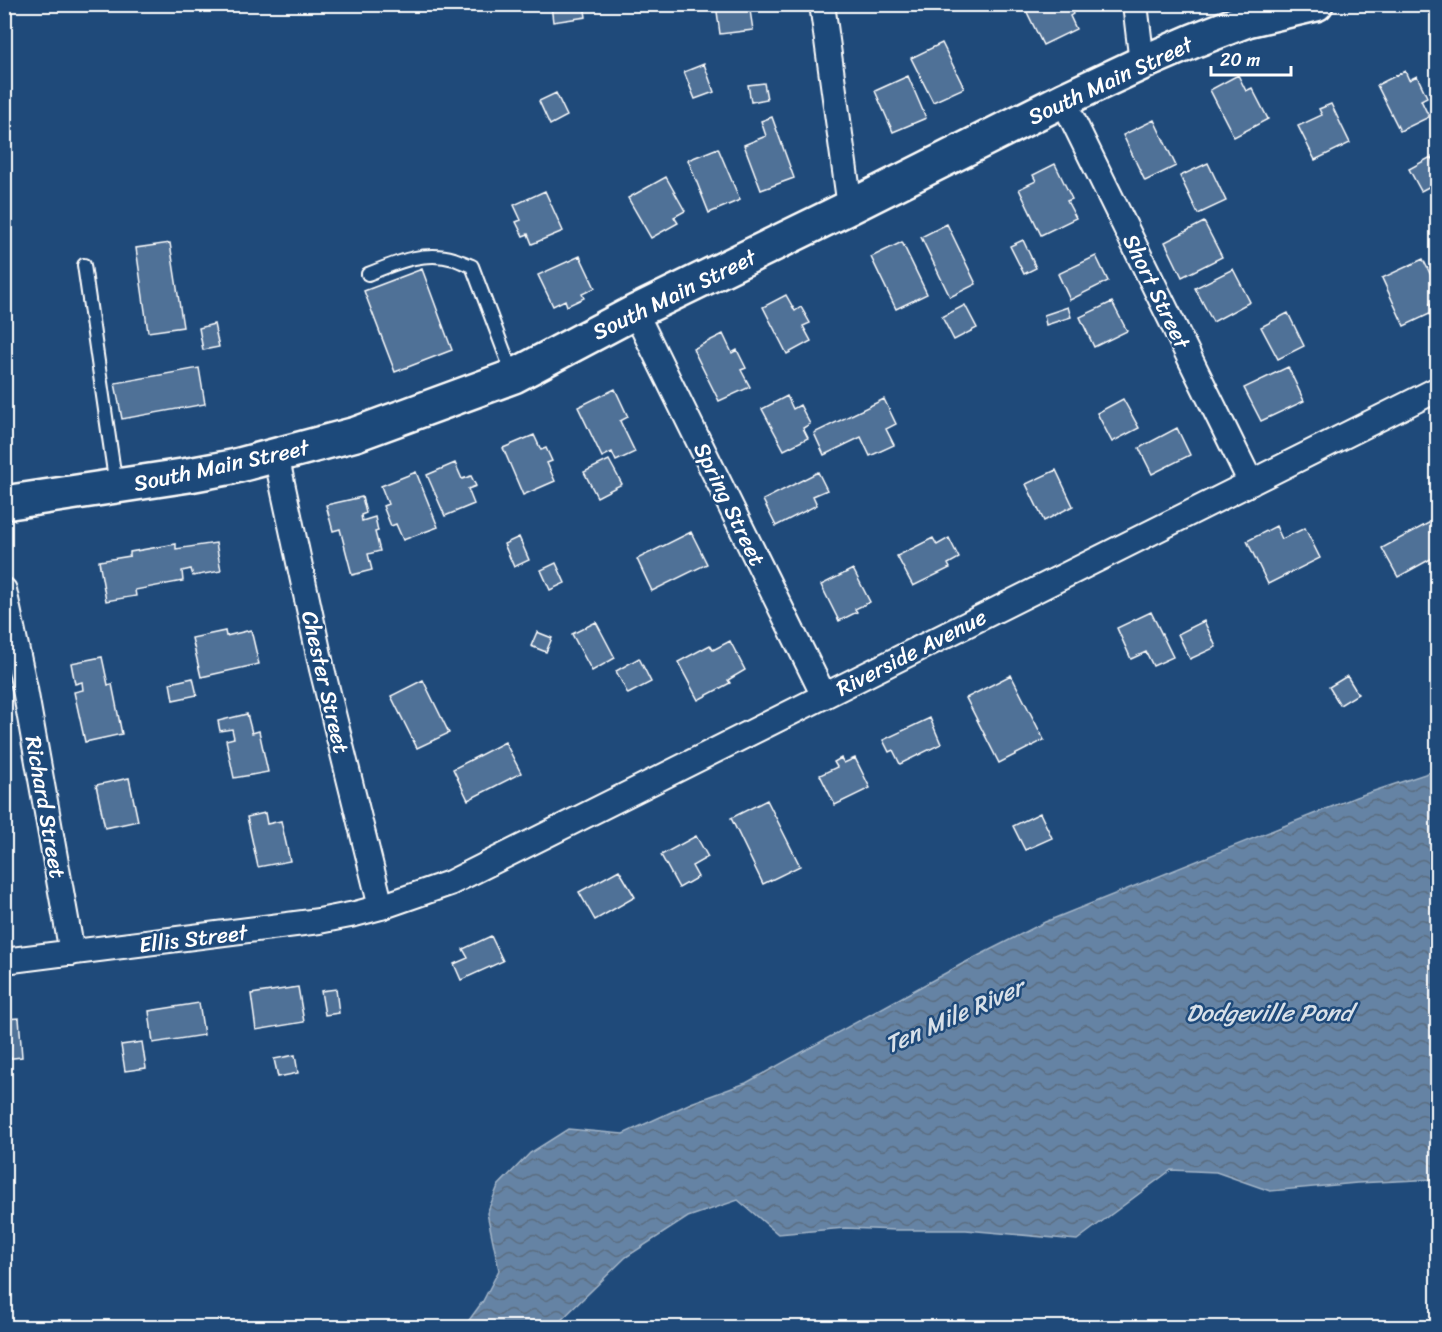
<svg xmlns="http://www.w3.org/2000/svg" width="1442" height="1332" viewBox="0 0 1442 1332" font-family="Sriracha,sans-serif">
  <style>
    .water { fill: url(#water-waves); stroke: #a3b5c8; stroke-width: 1.5 }
    .building { fill: #507197; stroke: #fff; stroke-width: 1.5 }
    .lines { fill: none; stroke-linecap: round; stroke-linejoin: round }
    .service-casing { stroke: #fff; stroke-width: 16 }
    .minor-casing { stroke: #fff; stroke-width: 28 }
    .secondary-casing { stroke: #fff; stroke-width: 38 }
    .service { stroke: #1f4a7a; stroke-width: 12 }
    .minor { stroke: #1f4a7a; stroke-width: 24 }
    .secondary { stroke: #1f4a7a; stroke-width: 33 }
    .labels { text-anchor: middle; stroke-width: 5; stroke-linejoin: round; paint-order: stroke }
    .street-label { font-size: 22px; fill: #fff; stroke: #1f4a7a }
    .water-label { font-size: 24px; font-style: italic; fill: #d8e0e8; stroke: #1f4a7a }
  </style>
  <defs>
    <pattern id="water-waves" width="16" height="10" patternUnits="userSpaceOnUse" patternTransform="scale(1.5)"><rect width="16" height="10" fill="#6583a4"/><path d="M0 5q4-4 8 0t8 0" fill="none" stroke="#5b6d81"/></pattern>
  </defs>
  <rect width="100%" height="100%" fill="#1f4a7a"/>
  <filter id="ink" filterUnits="userSpaceOnUse"><feTurbulence type="fractalNoise" baseFrequency=".0167" numOctaves="2"/><feDisplacementMap in="SourceGraphic" scale="12" xChannelSelector="R" yChannelSelector="G"/><feConvolveMatrix kernelMatrix="1 2 1 2 8 2 1 2 1" color-interpolation-filters="sRGB"/></filter>
  <g filter="url(#ink)">
    <path class="water" d="M1437,770V1179L1357,1183L1270,1191L1216,1172L1171,1170L1077,1240L966,1230H896L845,1228L778,1234L738,1200L688,1217L626,1257L554,1327H464L483,1301L499,1270L487,1213L498,1186L530,1153L568,1129L623,1134L691,1103L746,1083L962,964L1045,922L1356,797Z"/>
    <path class="building" d="M538,4H584L586,17L553,22L551,5L538,7Z
      M716,4H749L753,30L720,34Z
      M1023,4H1069L1073,14L1070,16L1076,29L1043,45Z
      M942,43L964,88L933,102L911,58Z
      M704,64L714,92L695,99L684,72Z
      M1405,71L1409,80L1417,76L1427,97L1421,100L1429,117L1400,131L1377,85Z
      M1238,75L1246,91L1252,88L1268,119L1234,137L1210,90Z
      M908,76L926,118L893,132L875,91Z
      M764,83L767,99L751,102L748,85Z
      M556,93L567,116L550,125L539,101Z
      M1331,104L1350,143L1315,160L1298,126L1322,115L1319,109Z
      M772,117L794,178L761,190L744,145L766,136L761,121Z
      M1154,120L1176,166L1145,181L1123,135Z
      M718,148L740,200L709,213L688,160Z
      M1431,157L1438,169V182L1421,191L1409,169Z
      M1208,163L1226,201L1198,214L1180,176Z
      M1055,164L1072,199L1067,201L1076,218L1041,235L1019,189L1036,181L1033,175Z
      M666,177L685,211L674,217L678,223L651,238L628,198Z
      M545,191L563,231L532,244L528,234L523,236L516,222L521,220L514,205Z
      M1204,222L1222,257L1182,277L1165,242Z
      M947,224L976,284L950,297L921,237Z
      M1023,240L1036,268L1024,274L1010,246Z
      M902,242L927,294L896,309L871,257Z
      M170,243L183,327L148,332L136,248Z
      M580,256L595,288L582,294L584,298L567,306L565,300L553,306L538,275Z
      M1096,256L1108,281L1070,300L1058,274Z
      M1423,259L1438,290V301L1430,304L1434,312L1404,326L1382,278Z
      M422,269L452,350L395,372L364,291Z
      M1233,269L1250,302L1213,322L1195,288Z
      M786,295L795,311L801,307L810,323L803,326L811,341L787,354L763,307Z
      M1112,302L1127,331L1094,347L1080,317Z
      M965,305L977,328L954,340L942,317Z
      M1068,307L1071,317L1046,325L1044,315Z
      M1288,313L1304,346L1278,359L1261,327Z
      M214,324L219,347L203,350L199,328Z
      M723,334L732,353L737,350L746,368L741,370L750,387L719,401L693,349Z
      M1288,367L1304,401L1261,421L1244,388Z
      M199,368L205,404L122,419L115,383Z
      M615,389L628,417L620,421L635,452L616,461L612,452L602,457L578,407Z
      M787,396L793,409L800,405L810,424L803,428L808,438L784,450L762,409Z
      M884,399L896,424L886,429L894,445L870,456L861,437L824,455L814,433Z
      M1123,399L1139,428L1112,442L1097,413Z
      M1177,428L1190,455L1152,474L1139,448Z
      M534,435L541,450L546,448L552,461L547,463L555,481L523,495L503,448Z
      M609,460L622,484L597,497L584,472Z
      M455,463L462,479L471,476L476,486L468,489L474,504L445,516L427,475Z
      M1056,470L1073,506L1044,521L1026,484Z
      M416,472L438,527L403,540L396,524L391,526L383,506L388,504L381,486Z
      M818,472L827,490L813,496L817,505L776,526L763,500Z
      M362,497L366,513L361,515L362,521L375,517L378,531L375,532L380,551L368,554L372,570L352,575L340,529L333,531L326,505Z
      M1438,518V555L1398,577L1382,548Z
      M1276,526L1282,539L1305,528L1320,558L1268,584L1247,541Z
      M691,532L707,564L652,591L637,559Z
      M519,537L529,560L514,567L504,544Z
      M933,538L937,545L949,538L959,558L948,564L950,568L913,586L897,556Z
      M216,543L221,571L193,576L191,569L182,571L183,581L135,590L136,596L106,601L99,561L130,556V552L176,544V549Z
      M556,563L565,583L550,590L541,570Z
      M853,569L870,602L855,609L857,612L839,621L821,585Z
      M1151,612L1173,657L1153,666L1146,652L1131,659L1117,628Z
      M1204,621L1216,647L1190,659L1178,634Z
      M596,622L615,658L592,671L572,634Z
      M251,630L259,664L201,677L192,638L225,631L226,636Z
      M537,632L552,638L546,652L531,646Z
      M730,641L745,670L728,680L730,683L698,700L678,662L710,645L713,650Z
      M102,657L108,685L112,684L122,734L85,742L74,692L83,690L82,682L75,684L71,663Z
      M639,658L651,682L628,694L616,671Z
      M1011,675L1044,740L999,763L966,698Z
      M1347,676L1358,694L1340,705L1329,687Z
      M193,678L197,695L173,700L170,683Z
      M423,680L449,733L417,748L391,696Z
      M247,714L252,733L259,731L268,772L234,778L226,740L234,738L232,729L220,731L218,721Z
      M930,718L941,744L900,764L893,750L889,752L883,740Z
      M505,742L521,773L468,800L453,769Z
      M841,758L844,763L855,758L870,788L835,805L820,775L837,767L834,762Z
      M129,778L138,821L105,828L96,785Z
      M767,800L800,866L763,884L731,818Z
      M265,813L267,824L281,821L290,861L258,867L247,817Z
      M1040,813L1052,838L1025,850L1013,826Z
      M696,836L708,857L692,866L698,877L679,888L661,855Z
      M619,870L635,897L595,920L579,892Z
      M491,936L503,961L461,980L454,964L468,958L463,949Z
      M298,987L304,1022L256,1030L251,994Z
      M336,989L339,1013L325,1015L321,991Z
      M199,1003L204,1035L153,1043L149,1011Z
      M19,1018L22,1057L4,1059V1019Z
      M142,1042L146,1068L125,1071L121,1045Z
      M295,1055L298,1073L278,1077L274,1059Z"/>
    <g class="lines">
      <defs>
        <path id="service" d="M84,265L116,486
          M368,274C396,263 424,250 454,259C460,261 466,264 472,266L513,375"/>
        <path id="minor" d="M822,4L850,207
          M1135,4L1142,63
          M1063,100L1251,483
          M635,312L824,696
          M276,455L322,669L381,907
          M4,590L25,689L72,953
          M4,961L319,921L355,914L381,907L450,883L1438,389"/>
        <path id="secondary" d="M4,503L189,475L232,467L356,434L514,376L635,312L850,207L1063,100L1142,63L1193,41L1247,20L1316,4"/>
      </defs>
      <use href="#service" class="service-casing"/>
      <use href="#minor" class="minor-casing"/>
      <use href="#secondary" class="secondary-casing"/>
      <use href="#service" class="service"/>
      <use href="#minor" class="minor"/>
      <use href="#secondary" class="secondary"/>
    </g>
  </g>
  <g class="labels">
    <g class="street-label">
      <text transform="translate(1110 80) rotate(-25)" y="8">South Main Street</text>
      <text transform="translate(1157 291) rotate(64)" y="8">Short Street</text>
      <text transform="translate(674 294) rotate(-26)" y="8">South Main Street</text>
      <text transform="translate(221 465) rotate(-12)" y="8">South Main Street</text>
      <text transform="translate(730 504) rotate(64)" y="8">Spring Street</text>
      <text transform="translate(911 652) rotate(-27)" y="8">Riverside Avenue</text>
      <text transform="translate(326 682) rotate(77)" y="8">Chester Street</text>
      <text transform="translate(46 807) rotate(80)" y="8">Richard Street</text>
      <text transform="translate(193 938) rotate(-7)" y="8">Ellis Street</text>
    </g>
    <g class="water-label">
      <text x="1269" y="1021">Dodgeville Pond</text>
      <text transform="translate(954 1016) rotate(-24)" y="8">Ten Mile River</text>
    </g>
  </g>
  <rect width="1442" height="1332" fill="none" stroke="#1f4a7a" stroke-width="24"/>
  <rect x="12" y="12" width="1418" height="1308" fill="none" stroke="#fff" stroke-width="2" filter="url(#ink)"/>
  <path d="M1211 66v9h80v-9" fill="none" stroke="#ffffff" stroke-width="3"/>
  <text x="1220" y="66" font-size="18" fill="#ffffff" stroke="#1f4a7a" stroke-width="4.5" paint-order="stroke">20 m</text>
</svg>
